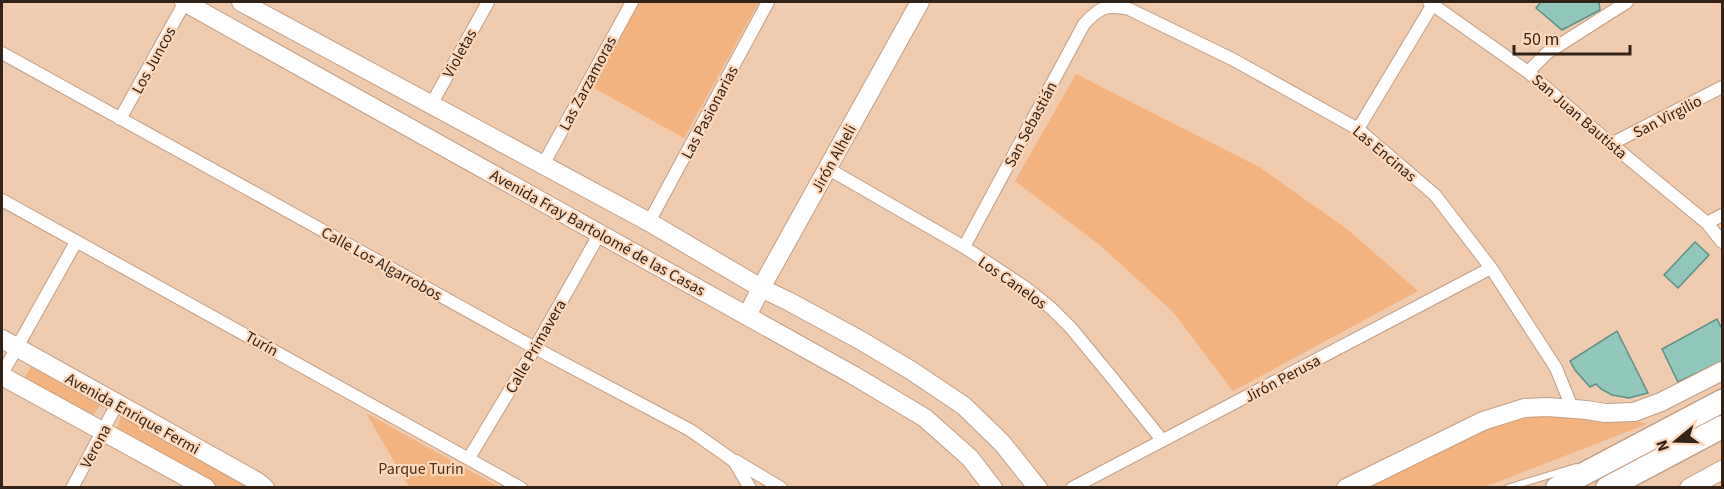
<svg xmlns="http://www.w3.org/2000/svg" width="1724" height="489" viewBox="0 0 1724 489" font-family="'Source Sans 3',sans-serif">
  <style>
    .green { fill: #f2b380 }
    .building { fill: #92c8bb; stroke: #5b9085; stroke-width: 1.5 }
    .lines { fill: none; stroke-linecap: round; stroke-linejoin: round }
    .lane-casing { stroke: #c29d81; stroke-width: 8 }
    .street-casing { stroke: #c29d81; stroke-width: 14 }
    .secondary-casing { stroke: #c29d81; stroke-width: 20 }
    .highway-casing { stroke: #c29d81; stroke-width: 25 }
    .lane { stroke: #fff; stroke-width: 6 }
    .street { stroke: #fff; stroke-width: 12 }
    .secondary { stroke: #fff; stroke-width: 18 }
    .highway { stroke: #fff; stroke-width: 22 }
    .labels { text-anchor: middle; stroke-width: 4.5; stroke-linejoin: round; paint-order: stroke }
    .street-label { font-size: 16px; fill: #322318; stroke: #ffd8ba }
    .park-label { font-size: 16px; fill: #4d2e14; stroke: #ffd8ba }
  </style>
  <rect width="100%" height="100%" fill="#f1cbad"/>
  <path class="green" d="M638,2H759L684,138L592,87Z
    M1076,74L1261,168L1347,229L1418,291L1233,391L1173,312L1101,246L1015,181Z
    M32,365L101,403L93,416L24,378Z
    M366,413L499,487H409Z
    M122,414L250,487H219L116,431Z
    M1554,415L1631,420L1647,424L1485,487L1357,488L1424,452L1505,422L1527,418Z"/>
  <path class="building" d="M1541,2H1599L1600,10L1562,30L1536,8Z
    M1695,242L1709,255L1678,288L1664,275Z
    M1717,319L1722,329V361L1678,382L1662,349Z
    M1617,331L1648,393L1629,398L1612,395L1601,389L1596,384L1590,387L1575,370L1570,361Z"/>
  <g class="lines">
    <defs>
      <path id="lane" d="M1507,488L1576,467"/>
      <path id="street" d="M1429,2L1528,72L1611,144L1707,223L1722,242
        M2,53L535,348L690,430L734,461L750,488
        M1528,72L1547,53L1627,2
        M431,105L488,2
        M120,119L185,2
        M1358,129L1433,4
        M1611,144L1722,87
        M543,165L632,2
        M827,168L964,247L1026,288L1051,308L1071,328L1113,379L1162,440
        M2,200L521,488
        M649,222L768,2
        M1707,223L1722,215
        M964,247L1084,24C1100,7 1106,4 1129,9L1232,59L1358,129L1435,195L1491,268L1556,368L1573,410
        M2,374L76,242
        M469,458L535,348L600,233
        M736,461L781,488
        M72,488L117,404
        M1072,488L1491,268"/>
      <path id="secondary" d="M184,2L853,375L925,418L970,458L993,488
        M241,2L649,222L761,288L788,301L860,340L912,371L964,406L1002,443L1038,488
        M747,316L761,288L920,2
        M2,339L258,482L265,488
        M2,376L206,488
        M1346,488L1483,421L1524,408L1547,407L1587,410L1605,413L1634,412L1661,402L1722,371
        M1689,488L1722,470"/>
      <path id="highway" d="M1557,488L1722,401
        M1607,488L1722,427"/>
    </defs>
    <use href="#lane" class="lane-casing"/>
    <use href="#street" class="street-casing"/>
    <use href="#secondary" class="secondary-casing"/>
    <use href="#highway" class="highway-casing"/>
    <use href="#lane" class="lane"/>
    <use href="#street" class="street"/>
    <use href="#secondary" class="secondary"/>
    <use href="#highway" class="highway"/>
  </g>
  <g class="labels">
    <g class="street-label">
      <text transform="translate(459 53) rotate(-61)" y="6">Violetas</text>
      <text transform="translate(153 60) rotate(-61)" y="6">Los Juncos</text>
      <text transform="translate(587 83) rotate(-62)" y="6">Las Zarzamoras</text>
      <text transform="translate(709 112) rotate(-62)" y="6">Las Pasionarias</text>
      <text transform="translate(1580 116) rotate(41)" y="6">San Juan Bautista</text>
      <text transform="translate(1667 116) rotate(-27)" y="6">San Virgilio</text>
      <text transform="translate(1030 124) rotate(-62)" y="6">San Sebastián</text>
      <text transform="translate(1385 153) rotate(40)" y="6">Las Encinas</text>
      <text transform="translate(833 158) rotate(-61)" y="6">Jirón Alheli</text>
      <text transform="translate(598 232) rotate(29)" y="6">Avenida Fray Bartolomé de las Casas</text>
      <text transform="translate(382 263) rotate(29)" y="6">Calle Los Algarrobos</text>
      <text transform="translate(1013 282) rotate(35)" y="6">Los Canelos</text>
      <text transform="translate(262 343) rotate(29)" y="6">Turín</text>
      <text transform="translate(535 346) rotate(-60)" y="6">Calle Primavera</text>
      <text transform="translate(1282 378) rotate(-28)" y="6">Jirón Perusa</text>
      <text transform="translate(133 413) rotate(29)" y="6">Avenida Enrique Fermi</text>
      <text transform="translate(95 446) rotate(-62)" y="6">Verona</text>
    </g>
    <g class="park-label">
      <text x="421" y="474">Parque Turin</text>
    </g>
  </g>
  <rect width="1724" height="489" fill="none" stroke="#322318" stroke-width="6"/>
  <g transform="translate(1676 441) rotate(251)" stroke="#ffd8ba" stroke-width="4.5" paint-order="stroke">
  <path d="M0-4.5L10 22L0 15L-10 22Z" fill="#322318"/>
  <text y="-9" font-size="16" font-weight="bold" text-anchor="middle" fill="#322318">N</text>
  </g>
  <path d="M1514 45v9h116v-9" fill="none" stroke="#322318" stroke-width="3"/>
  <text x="1523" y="45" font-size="18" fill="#322318" stroke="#ffd8ba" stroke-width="4.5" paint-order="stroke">50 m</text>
</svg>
